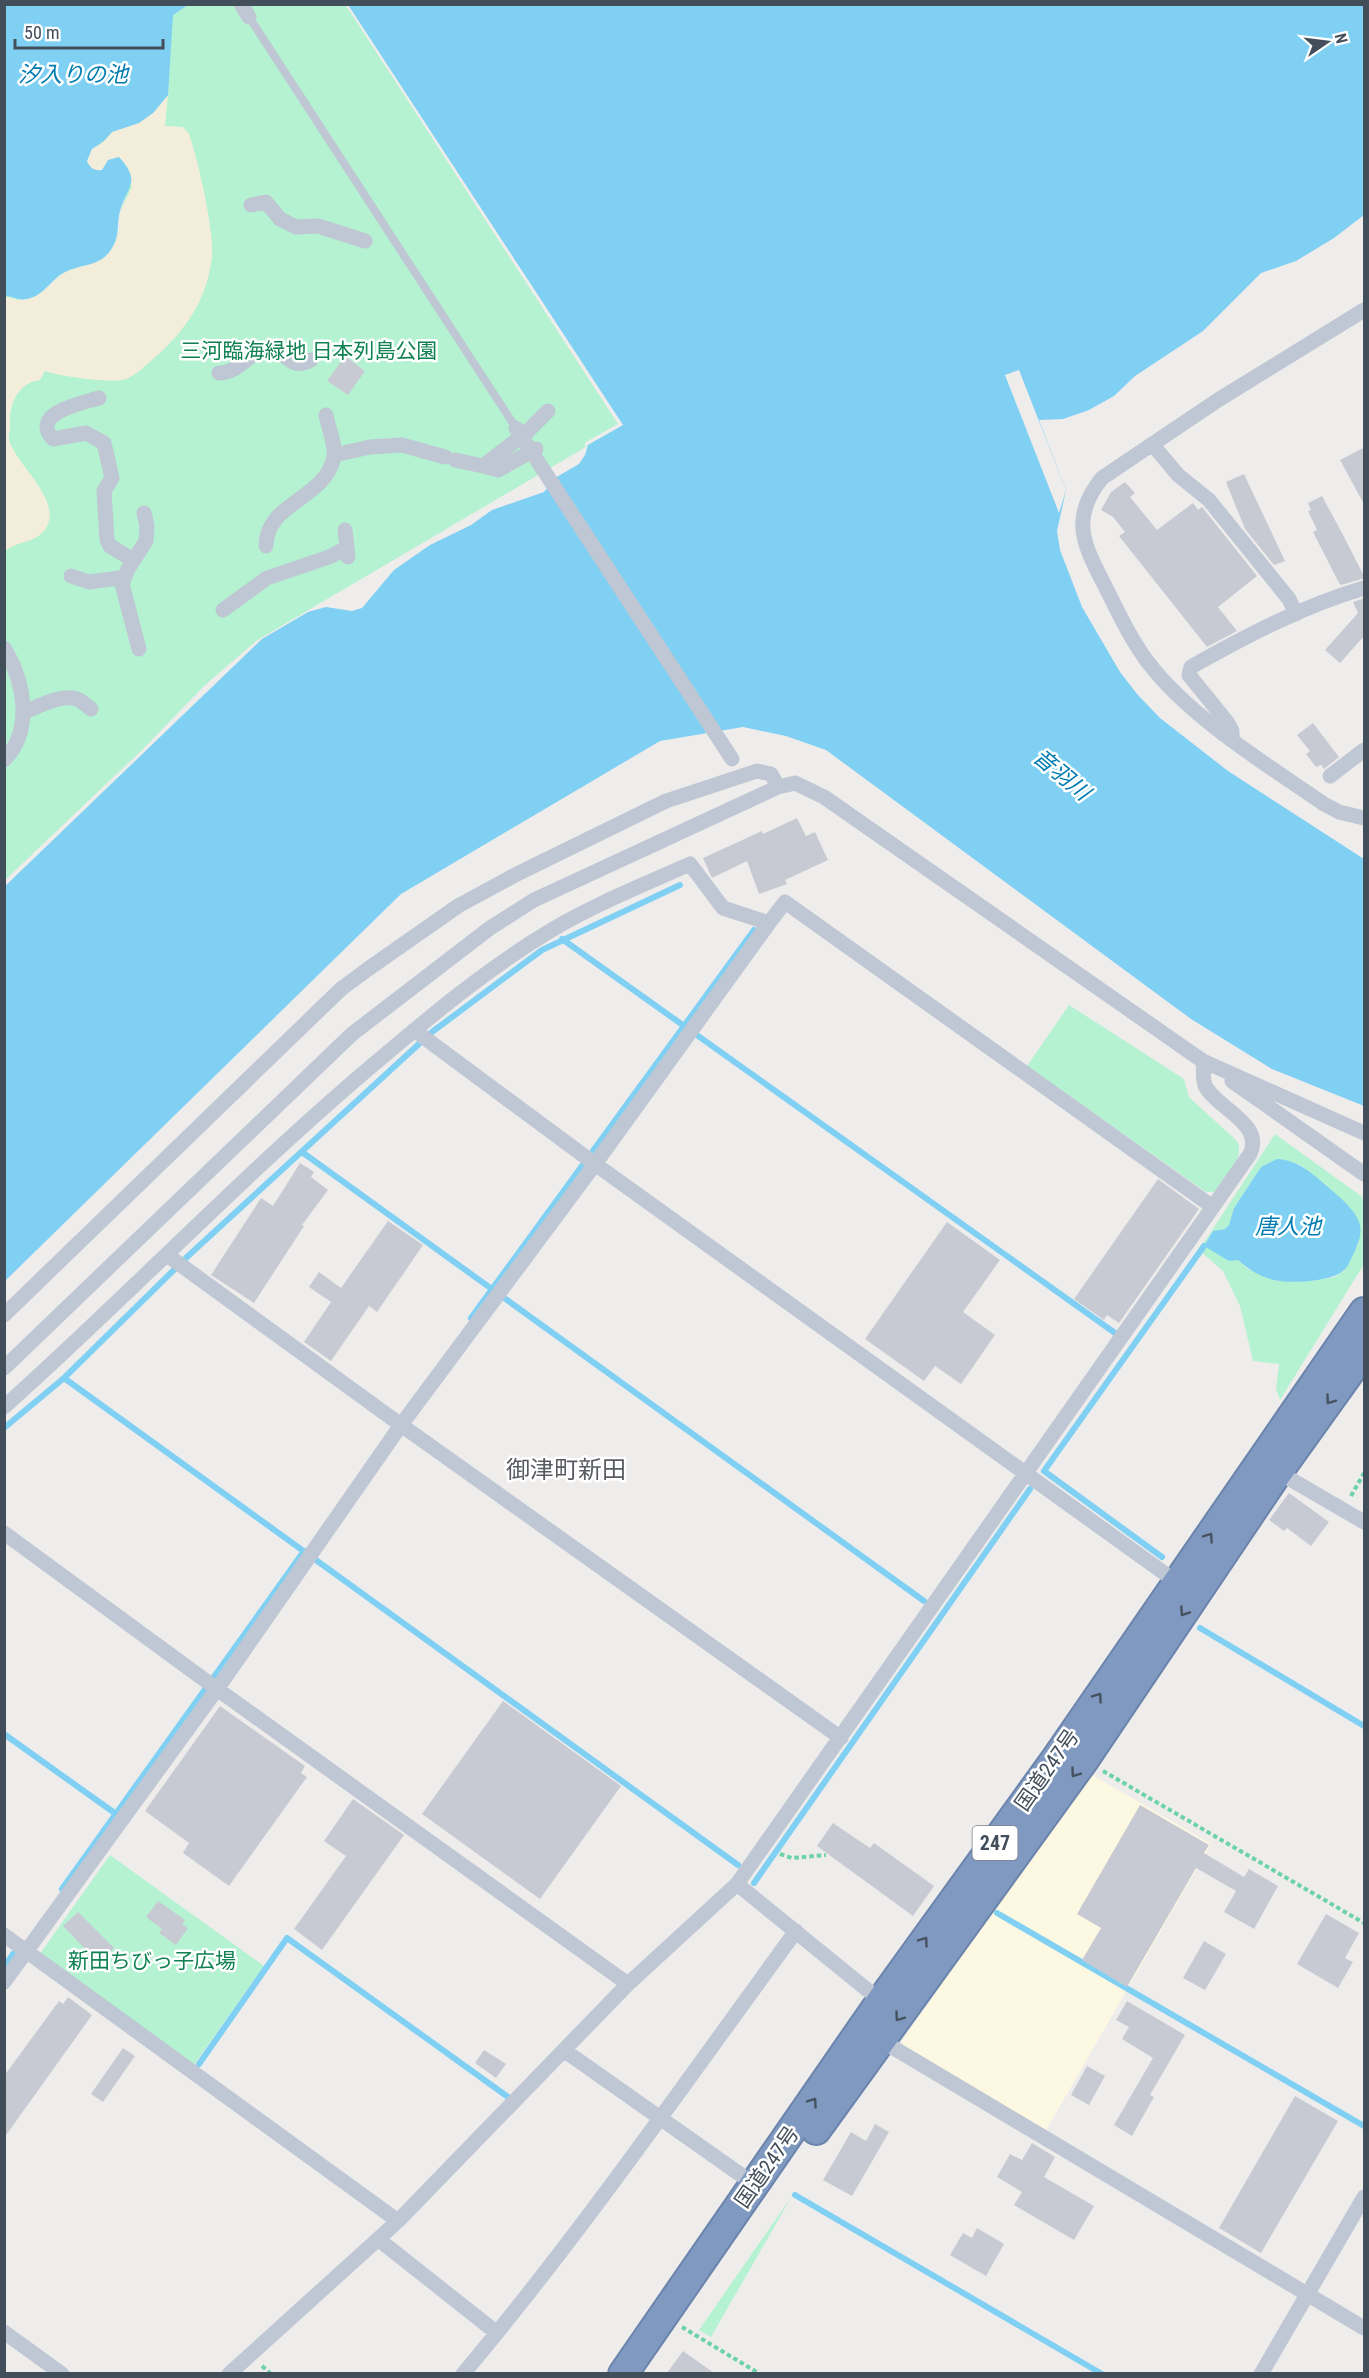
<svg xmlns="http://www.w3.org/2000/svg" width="1369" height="2378" viewBox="0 0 1369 2378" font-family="'Roboto Condensed','Noto Sans JP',sans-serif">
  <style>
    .commercial { fill: #fdf8e2 }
    .green { fill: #b5f2d2; fill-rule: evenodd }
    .sand { fill: #f3eddb }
    .water { fill: #7fd0f3 }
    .pier { fill: #efecec }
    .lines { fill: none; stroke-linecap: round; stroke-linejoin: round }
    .stream { stroke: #7fd0f3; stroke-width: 6 }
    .building { fill: #c8cad3 }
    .highway-casing { stroke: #6b84ac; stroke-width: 32 }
    .path { stroke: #6bd2a9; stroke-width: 4; stroke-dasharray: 4.5 3; stroke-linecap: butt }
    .lane { stroke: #bec7d3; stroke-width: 8 }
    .street { stroke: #bec7d3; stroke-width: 15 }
    .highway { stroke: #7f99c0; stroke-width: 28 }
    .street-bridge { stroke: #bec7d3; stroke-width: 15 }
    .oneway { stroke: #465260 }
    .labels { text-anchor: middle; stroke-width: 5; stroke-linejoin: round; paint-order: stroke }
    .shield { fill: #fff; stroke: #7b838c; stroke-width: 1.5 }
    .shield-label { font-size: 20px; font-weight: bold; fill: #434e5b }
    .park-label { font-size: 21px; fill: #0f8152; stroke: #fff }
    .street-label { font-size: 21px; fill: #434e5b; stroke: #fff }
    .water-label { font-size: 22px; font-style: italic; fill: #017cb1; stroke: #fff }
    .quarter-label { font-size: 24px; fill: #585c62; stroke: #fff }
  </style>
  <rect width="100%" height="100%" fill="#efecec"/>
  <path class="commercial" d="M1089,1773L1211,1844L1045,2132L904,2050L902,2041Z"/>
  <path class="green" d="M188,5H348L623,425L256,641L204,686L87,807L5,886V296L44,291L63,273L110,252L120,229V213L126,196L92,149L98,146L173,14Z
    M1069,1005L1184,1079L1189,1097L1237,1141C1246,1156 1225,1181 1214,1192H1206L1027,1066Z
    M1275,1134L1361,1196L1364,1201V1264L1280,1400L1276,1389L1279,1364L1253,1361L1240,1306L1223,1271L1199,1250ZM1299,1164L1326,1185L1352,1210L1359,1242L1344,1271L1335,1277L1310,1281H1276L1248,1269L1238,1260L1204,1246L1213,1231L1225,1229L1229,1225L1234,1208L1261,1167Z
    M110,1855L264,1966L193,2066L39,1955Z
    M792,2196L711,2337L699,2330Z"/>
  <path class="sand" d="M168,95L165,126L183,127L189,134C198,160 214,229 212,256C208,299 184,333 152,360C144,367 136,375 126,379C114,384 58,376 45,371L40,380C17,383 9,405 10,425C11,431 7,437 10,443C19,466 55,495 49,521C42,544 20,539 5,551V296L18,300L44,291L63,273L82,266L110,252L120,229V213L132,186L106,165C98,174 92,170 87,161L92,149L98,146L112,132L153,113Z"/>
  <path class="water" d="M5,5H188L173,15L168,95L153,113L139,123L112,132L104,141L92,149L87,161C90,168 94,171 102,170L108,160L119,157C142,182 127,186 120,211C116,226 121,236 110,251C99,267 80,264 65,272C51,279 44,296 27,299C19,301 13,296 5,296Z
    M348,5H1364V215L1334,238L1296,261L1261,273L1203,331L1135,376L1114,396L1089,410L1063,419L1039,420L1066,490L1057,531L1060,550L1082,607L1120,672L1137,694L1160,718L1228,771L1364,859V1106L1272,1069L1191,1019L826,750L786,736L743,727L660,741L401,894L5,1281V886L262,639L308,612L326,607L352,611L362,608L394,570L430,545L471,525L492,510L544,492L555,478L579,464L585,455L588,445L622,425Z
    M1277,1159C1298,1160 1313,1174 1328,1187C1339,1197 1354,1208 1359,1222C1363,1233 1358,1243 1354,1253C1351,1258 1349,1265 1345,1269C1335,1282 1288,1284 1274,1280C1260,1277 1248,1269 1238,1260L1229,1261L1204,1246L1213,1231L1225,1229L1229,1225L1234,1208L1261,1167Z"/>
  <path class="pier" d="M345,4L348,5L623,425L584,447L586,442L618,424Z
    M1019,370L1066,490L1059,513L1005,375Z
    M144,748L87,807L5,886L4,881Z"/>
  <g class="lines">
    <path class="stream" d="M562,939L1115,1333
      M302,1152L924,1601
      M471,1318L754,930
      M64,1378L738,1865
      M4,1428L64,1378L188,1256L432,1032L542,950L680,885
      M1162,1557L1044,1471L1204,1246
      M1200,1628L1364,1726
      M4,1734L116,1814
      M754,1883L1030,1489
      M62,1889L304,1551
      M997,1913L1364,2126
      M4,1967L13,1954
      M199,2064L287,1938L508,2097
      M795,2195L1102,2374"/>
  </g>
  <path class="building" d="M345,356L365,371L348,395L327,381Z
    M1365,447V506L1340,460Z
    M1244,474L1285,561L1274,565L1245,529L1226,482Z
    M1125,482L1135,493L1130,497L1157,530L1193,503L1198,510L1202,507L1257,576L1218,607L1237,631L1207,647L1119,536L1125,532L1113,517L1101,510L1111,492Z
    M1322,496L1342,533L1365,578L1341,585L1339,583L1313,532L1317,530L1308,511L1311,510L1308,503Z
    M1365,598V635L1340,663L1325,650L1358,613L1353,602Z
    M1313,723L1339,757L1324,769L1321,765L1316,767L1306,754L1310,751L1297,735Z
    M797,818L806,836L815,832L828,860L785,880L787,884L759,894L747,861L712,878L711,876L703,858L762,831L763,834Z
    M300,1163L314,1172L311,1177L328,1190L302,1225L304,1226L254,1303L211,1275L261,1198L273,1206Z
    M1158,1179L1199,1209L1119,1323L1107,1315L1104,1320L1074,1299Z
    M388,1221L423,1245L377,1312L369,1306L331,1361L304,1342L331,1302L309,1287L319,1272L341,1288Z
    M947,1222L1000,1260L963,1312L995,1335L961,1384L935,1366L924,1381L865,1339Z
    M1289,1493L1329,1522L1311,1546L1287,1528L1284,1531L1269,1520Z
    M503,1701L621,1786L540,1899L422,1814Z
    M220,1706L305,1766L301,1773L307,1777L229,1886L183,1853L189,1843L145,1811Z
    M353,1799L404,1835L322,1950L294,1929L346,1856L324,1841Z
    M1140,1805L1209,1845L1204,1853L1244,1877L1249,1869L1278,1886L1254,1929L1224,1912L1236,1891L1196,1868L1127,1987L1082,1960L1101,1928L1077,1914Z
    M833,1823L870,1848L874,1843L934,1886L913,1916L817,1846Z
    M158,1901L185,1920L182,1924L188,1928L176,1945L159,1933L162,1929L146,1917Z
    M78,1912L114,1948L99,1963L63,1926Z
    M1326,1914L1359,1933L1345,1958L1353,1962L1338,1988L1297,1964Z
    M1204,1941L1226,1954L1205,1990L1183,1978Z
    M68,1997L92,2015L4,2138V2076L59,2001L63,2004Z
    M1127,2001L1185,2035L1150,2095L1154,2097L1132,2136L1114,2125L1153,2058L1122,2039L1129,2027L1116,2020Z
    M123,2048L135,2056L103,2102L91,2094Z
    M484,2050L506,2064L496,2078L475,2063Z
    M1087,2066L1105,2076L1089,2105L1071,2095Z
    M1295,2096L1338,2121L1261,2253L1219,2228Z
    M875,2124L889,2132L852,2196L823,2180L851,2132L866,2141Z
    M1032,2143L1055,2157L1044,2177L1094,2206L1074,2240L1014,2205L1022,2192L997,2177L1010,2154L1022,2160Z
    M977,2228L1004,2244L986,2276L950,2255L963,2233L972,2238Z
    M683,2351L714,2373H667Z"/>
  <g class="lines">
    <defs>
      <path id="highway" d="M816,2130L1084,1760L1278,1472L1364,1352
        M623,2374L881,2001L1055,1760L1364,1312"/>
    </defs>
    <use href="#highway" class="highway-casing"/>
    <path class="path" d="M1351,1496L1364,1473
      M1103,1771L1364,1923
      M780,1854L792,1858L826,1855
      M682,2327L760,2374
      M262,2366L271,2374"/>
    <path class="lane" d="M249,17L516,428"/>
    <path class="street" d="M241,4L249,17
      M251,205L266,202L280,219L296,227L318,226L365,241
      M1364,310L1218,400L1102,478C1069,519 1084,545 1105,586C1118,612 1130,638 1147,661C1189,717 1266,764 1324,804L1339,812L1364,818
      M219,373C239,374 249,350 269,350C288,350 289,372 311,360
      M99,398C83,403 29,413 53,439L86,433L104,443L112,478L104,491L107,540L110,546L133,560
      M1152,444L1178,475L1209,500L1289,599L1296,614
      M334,455L370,447L402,445L445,457
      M455,460L483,466L526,433L548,411
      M483,466L498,470L536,449
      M345,530L348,557
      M266,546C266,502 325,500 334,457C336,445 328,427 326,415
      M71,576L89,582L119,578L123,579
      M223,610L267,578L329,557L347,548
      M4,648C24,680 34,730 4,760
      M139,649L122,584L128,569L146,541L147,526L144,513
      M24,712C38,707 64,692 79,700C83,702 87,706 91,709
      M1232,740V731L1227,722L1189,675L1191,667C1246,636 1303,606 1364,588
      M1330,776L1364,750
      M414,1030L595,1164L1178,1583
      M1232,1081L1364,1174
      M167,1255L401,1425L841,1738
      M4,1315L341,989L368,969L458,906L517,874L666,801L757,771L771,774L778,787
      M4,1368L352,1034L490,928L534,900L778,787L795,783L824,797L1210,1066
      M4,1407C127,1297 241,1177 367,1070C426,1020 487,968 555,928C598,903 645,884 690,864L723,908L769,923L785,902L1213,1207
      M1278,1472L1364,1522
      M4,1533L217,1689L628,1984
      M737,1884L881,2001
      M4,1935L398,2221
      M4,1982L217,1689L401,1425L595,1164L769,923
      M877,2038L1364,2328
      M565,2051L741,2175
      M378,2239L497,2333
      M4,2332L62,2374
      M229,2374L398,2221L628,1984L737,1884L1250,1154C1264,1125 1221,1110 1207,1089C1202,1083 1204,1069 1203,1061L1364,1133
      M463,2374C582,2232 687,2080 796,1931
      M1261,2374L1364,2197"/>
    <use href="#highway" class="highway"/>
    <path class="street-bridge" d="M516,428L732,759"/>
  </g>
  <defs><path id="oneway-chevron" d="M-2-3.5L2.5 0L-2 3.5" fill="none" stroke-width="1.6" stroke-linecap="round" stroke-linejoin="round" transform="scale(1.5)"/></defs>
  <g class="oneway">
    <use href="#oneway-chevron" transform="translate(1330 1400) rotate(126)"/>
    <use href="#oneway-chevron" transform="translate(1209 1537) rotate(-55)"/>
    <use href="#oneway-chevron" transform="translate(1184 1612) rotate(124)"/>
    <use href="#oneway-chevron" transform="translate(1098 1697) rotate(-55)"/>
    <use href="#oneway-chevron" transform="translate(1075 1773) rotate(126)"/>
    <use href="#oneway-chevron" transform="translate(924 1941) rotate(-54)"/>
    <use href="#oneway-chevron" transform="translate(899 2017) rotate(126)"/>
    <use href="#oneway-chevron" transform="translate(813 2102) rotate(-55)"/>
  </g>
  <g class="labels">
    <rect class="shield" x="972.5" y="1826" width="45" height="34" rx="4.5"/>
    <g class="shield-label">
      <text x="995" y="1850">247</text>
    </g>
    <g class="park-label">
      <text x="309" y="358">三河臨海緑地 日本列島公園</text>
      <text x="152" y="1968">新田ちびっ子広場</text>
    </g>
    <g class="street-label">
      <text transform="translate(1047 1770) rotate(-55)" y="7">国道247号</text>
      <text transform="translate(767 2167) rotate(-55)" y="7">国道247号</text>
    </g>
    <g class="water-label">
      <text x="73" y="82">汐入りの池</text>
      <text transform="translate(1062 774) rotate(40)" y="8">音羽川</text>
      <text x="1288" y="1234">唐人池</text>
    </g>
    <g class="quarter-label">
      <text x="566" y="1478">御津町新田</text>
    </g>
  </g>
  <rect width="1369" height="2378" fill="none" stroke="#434e5b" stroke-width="12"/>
  <g transform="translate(1327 42) rotate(76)" stroke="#ffffff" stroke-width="4.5" paint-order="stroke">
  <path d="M0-4.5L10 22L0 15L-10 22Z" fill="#434e5b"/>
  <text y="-9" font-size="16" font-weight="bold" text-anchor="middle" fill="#434e5b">N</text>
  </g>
  <path d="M15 39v9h148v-9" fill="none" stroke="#434e5b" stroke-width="3"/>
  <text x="24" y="39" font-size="18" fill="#434e5b" stroke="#ffffff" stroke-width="4.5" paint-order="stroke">50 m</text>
</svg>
